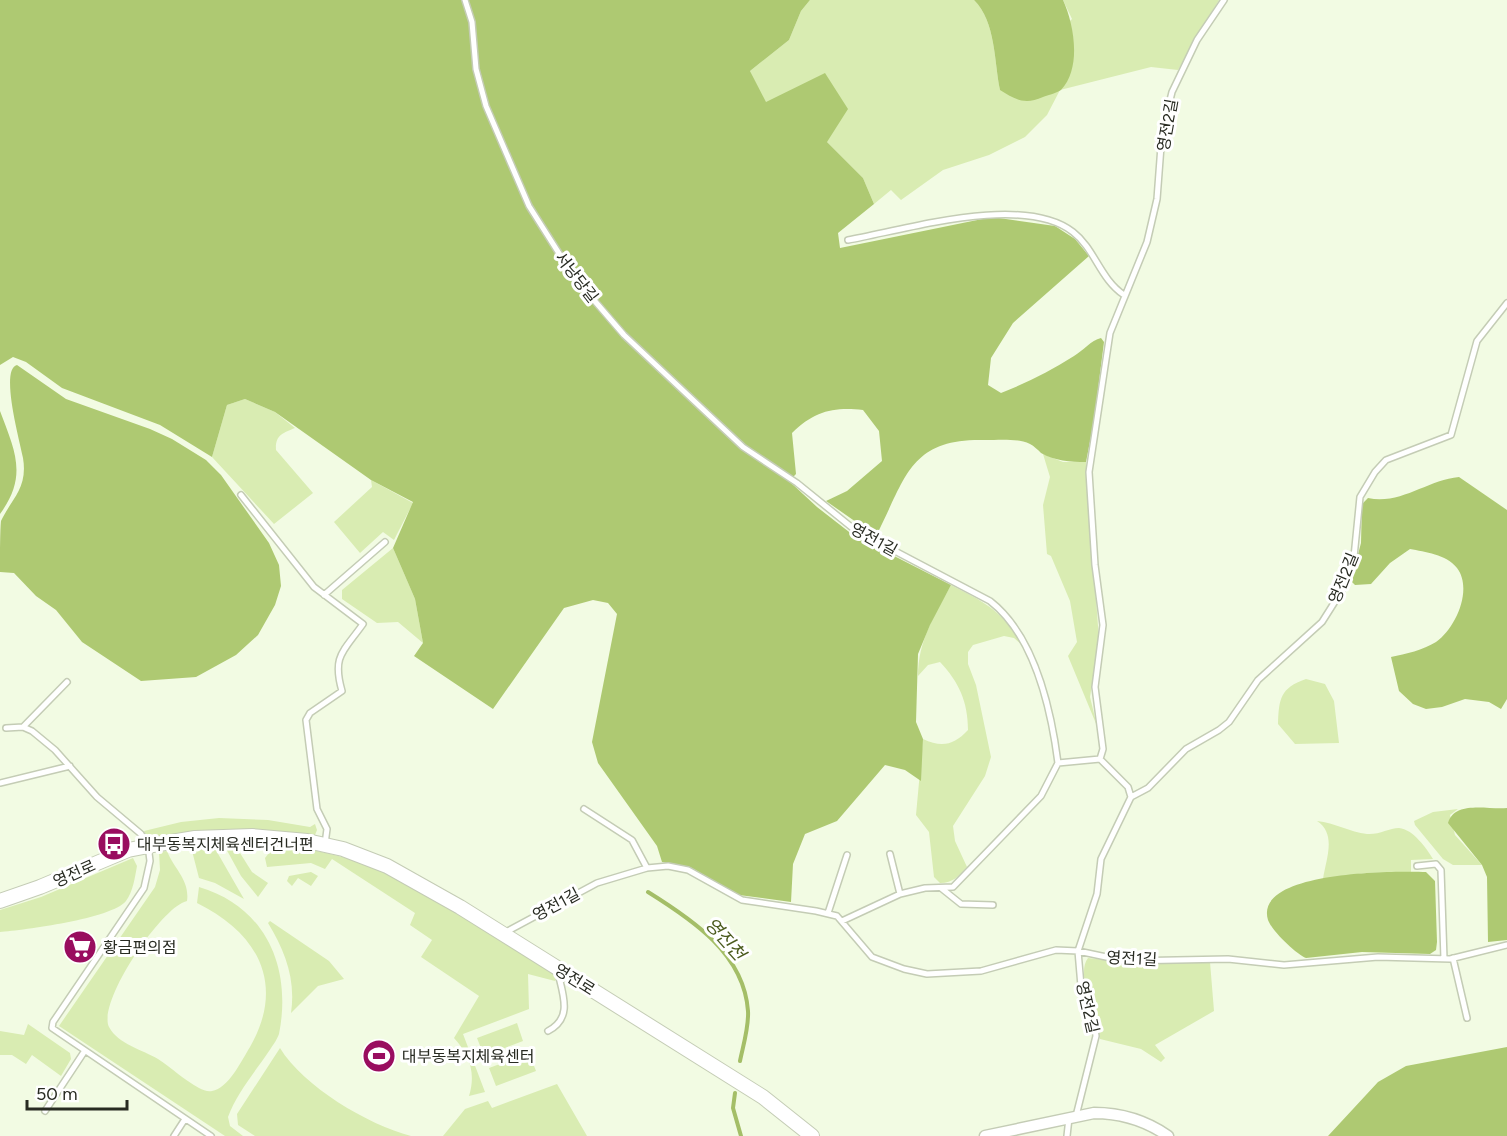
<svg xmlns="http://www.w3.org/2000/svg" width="1507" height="1136" viewBox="0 0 1507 1136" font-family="Figtree,'Noto Sans KR',sans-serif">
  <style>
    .green { fill: #d9ecb2 }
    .forest { fill: #aec972 }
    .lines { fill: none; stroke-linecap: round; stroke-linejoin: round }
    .stream { stroke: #a4be67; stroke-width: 4 }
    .service-casing { stroke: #c4ccb5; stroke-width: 8 }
    .minor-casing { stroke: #c4ccb5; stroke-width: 13 }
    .tertiary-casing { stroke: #c4ccb5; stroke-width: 16 }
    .service { stroke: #fff; stroke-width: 5 }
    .minor { stroke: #fff; stroke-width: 10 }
    .tertiary { stroke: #fff; stroke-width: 14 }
    .labels { text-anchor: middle; stroke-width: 6; stroke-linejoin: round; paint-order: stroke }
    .street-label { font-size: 16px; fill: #282b22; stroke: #fff }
    .poi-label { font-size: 16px; fill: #282b22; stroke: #fff; text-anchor: start }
    .water-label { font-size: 18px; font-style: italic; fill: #4c5c1f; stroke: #fff }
  </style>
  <rect width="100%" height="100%" fill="#f2fbe3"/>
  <path class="green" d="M810,0H974C996,22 994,61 1000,90L1072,19L1063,0H1219L1178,70L1151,67L1060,90L1047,115L1025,137L989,155L943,170L901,200L891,190L874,204L863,178L827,142L765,103L750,71L789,40L801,11Z
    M245,399L275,412L295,428C283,433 275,435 276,450L313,493L274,524L212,457L227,405Z
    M1043,454L1063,462H1086L1098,626L1099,641L1090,697L1097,726L1068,656L1077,642L1070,601L1051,556L1047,554L1043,505L1050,477Z
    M371,480L413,503L394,540L383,532L360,553L334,522L372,487Z
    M393,548L415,599L423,643L398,622L377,623L342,599V590Z
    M951,585C984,602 1003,611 1022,645L1014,638L1004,636L973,645L968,652V664L976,685L991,757L985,776L953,826L955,841L967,867C959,876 953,883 940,883L934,877L929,832L916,815L923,739C942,748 954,745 968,730C968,702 959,682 940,662L928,665L918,676C918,641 935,614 951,585Z
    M1306,679L1325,684L1334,701L1339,743L1295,744L1278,724C1279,699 1280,688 1306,679Z
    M1458,809L1450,815L1455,835L1482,865H1453L1443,859L1415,825L1414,821L1433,812Z
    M219,818L268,820L310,827L315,824L317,830L315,835C259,828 205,830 148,839L144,831L181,822Z
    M1317,821C1335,823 1350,832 1367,834C1379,835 1389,828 1399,828C1413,829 1427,849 1433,859L1411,860V872L1365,873L1323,879C1326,859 1337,834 1317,821Z
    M213,845L244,899L215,883L199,878L191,847Z
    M224,845L240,853L252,872L268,883L258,897L241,876Z
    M275,845C302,848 329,852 355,861C421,883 498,939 557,976L555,981L528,974L529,1009L463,1034L485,1092L469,1096C476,1074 470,1055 454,1038L479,996L421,957L432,940L410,925L415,913L332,859L325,869L311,863L267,867L265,858Z
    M167,851C174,869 190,880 187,901C162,906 97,1002 109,1027C118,1044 143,1050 158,1059C172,1068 184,1080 199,1088C203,1090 208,1092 212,1091C228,1089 242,1060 250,1047C286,984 258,933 197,903L199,887C267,907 292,969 279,1034C277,1040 271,1048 267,1054C254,1073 236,1095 228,1117L230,1126L243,1136H225L59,1026L155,887L160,870L159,852Z
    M133,858L137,866C135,877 133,892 126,901C111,919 24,930 0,932V910L41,897Z
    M311,872L318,876L311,886L298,878L292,886L287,881L289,876Z
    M270,921L329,961L344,979L318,986L291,1013C296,979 285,951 268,923Z
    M1088,958L1140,964L1210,962L1214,1011L1155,1045L1165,1058L1161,1062L1141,1049L1100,1039C1097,1019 1075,974 1088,958Z
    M517,1023L523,1041L484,1056L477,1038Z
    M28,1024L70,1053L71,1059L61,1076L32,1055L26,1064L12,1055H0V1031L24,1035Z
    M280,1048C303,1086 368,1125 411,1136H255L238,1125L237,1114Z
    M529,1053L536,1071L496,1086L489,1068Z
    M557,1084L587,1136H443L465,1109L488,1101L492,1108Z"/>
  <path class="forest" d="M0,0H810L801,11L789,40L750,71L766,102L825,73L848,109L827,142L863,178L874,204L838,233L840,248L992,217L1055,226L1075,239L1089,256L1013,323L991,358L988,385L1001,393C1027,383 1050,371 1074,356C1083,351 1091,340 1101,338L1104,342L1094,421L1086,462C1070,462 1055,461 1041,453C1038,450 1034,446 1030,444C1017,438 999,440 985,440C909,438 906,478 876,536L826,501L847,491L882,461L879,431L863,410C833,407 815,411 792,433L796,474L789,481L817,507L853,535L951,585L930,625L918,654L916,722L923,739L921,781L905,770L885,765L837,821L805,834L793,864L791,902L739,895L690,867L662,862L657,846L598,763L592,742L617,614L608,603L593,600L564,608L493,709L414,656L423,643L415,599L393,548L413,502L371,480L275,412L245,399L227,405L212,457L160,425L62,388L26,362L13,357L0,365Z
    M974,0H1063C1074,24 1082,68 1061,90C1057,93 1048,95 1043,97C1025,105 1016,100 1000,90C994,61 996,22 974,0Z
    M17,365L66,399L150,429L172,439L206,460L221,475L269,543L279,565L281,586L275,605L258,635L236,655L196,677L141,681L82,642L56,610L36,596L14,573L0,572C0,560 0,530 1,521C12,498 28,488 23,458C19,438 0,369 17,365Z
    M0,411C15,451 28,476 0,514Z
    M1459,477L1507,510V699L1501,709L1489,702L1465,699L1442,707L1426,709L1413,704L1399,691L1391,657C1406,654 1423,650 1436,642C1456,628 1473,589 1457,568C1446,554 1425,552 1410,549L1390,563L1371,584L1355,585L1351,581L1361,543L1362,504L1368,498C1401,505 1427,480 1459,477Z
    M1507,808V940L1488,942L1487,877L1482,865L1448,823C1455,800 1488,810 1507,808Z
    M1426,872L1435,881L1437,942L1436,950L1430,954L1362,952L1306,958C1296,954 1272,931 1268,920C1253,870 1398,871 1426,872Z
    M1507,1047V1136H1328L1378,1082L1406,1066Z"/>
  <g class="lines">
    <path class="stream" d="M648,892C693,920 744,954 748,1011C749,1027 743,1046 740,1061
      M735,1093L733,1108L741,1136"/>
    <defs>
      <path id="service" d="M465,0L472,22L476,69L486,106L529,206L574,277L624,335L743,447L797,483L855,530L990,601C1035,636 1051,709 1058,763
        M848,240C905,230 1023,193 1073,232C1095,249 1100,279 1124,295
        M241,495L314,587L363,624C343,652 332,656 342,691L310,713L306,720L317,809L327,829L325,844
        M324,595L385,542
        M23,727L67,682
        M6,728L23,727L32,731L55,750L97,797L141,834L148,845L150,861L144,888L53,1022L52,1028L211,1136
        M1100,759L1103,749L1095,687L1103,625L1095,565L1089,472L1110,333L1147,242L1157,199L1162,133L1172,92L1197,40L1224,0
        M0,783L70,766
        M1131,797L1148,788L1186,749L1219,730L1229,722L1258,680L1322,622L1341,592L1354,557L1360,497L1375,472L1386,460L1451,435L1477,341L1507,303
        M584,809L632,840L647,868
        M890,854L900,894
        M1417,866L1436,864L1441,870L1444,959
        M941,888L961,904L993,905
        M828,913L847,855
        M842,921L900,894L925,888L953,887L1041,796L1058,763L1100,759
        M504,933L597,883L647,868L668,866L688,870L742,900L816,911L837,916L872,957L904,969L927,974L981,971L1056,950L1078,951L1125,961L1228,959L1284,965L1378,957L1450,959L1507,945
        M1453,958L1467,1018
        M548,1031C573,1018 563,995 558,973
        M45,1111L84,1052
        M1076,1116L1096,1036L1094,1022L1081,986L1078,951L1097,894L1101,859L1131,797L1128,787L1100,759
        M174,1136L185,1119
        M1067,1136L1069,1118"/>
      <path id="minor" d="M985,1136L1094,1113C1122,1113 1145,1120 1168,1136"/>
      <path id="tertiary" d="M0,901L40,887L128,850L159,844L195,838L252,836L307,841L343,849L387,866L460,907L763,1097L812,1136"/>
    </defs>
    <use href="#service" class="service-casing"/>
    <use href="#minor" class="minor-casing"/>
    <use href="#tertiary" class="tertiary-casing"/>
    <use href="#service" class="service"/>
    <use href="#minor" class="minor"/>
    <use href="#tertiary" class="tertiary"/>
  </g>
  <defs>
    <symbol id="bus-disc" viewBox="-11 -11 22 22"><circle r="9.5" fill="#990d5f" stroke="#fff"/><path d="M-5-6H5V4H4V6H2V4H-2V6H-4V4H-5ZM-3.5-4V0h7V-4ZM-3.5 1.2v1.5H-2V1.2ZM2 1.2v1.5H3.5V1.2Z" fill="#fff"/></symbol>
    <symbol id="supermarket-disc" viewBox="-11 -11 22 22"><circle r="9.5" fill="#990d5f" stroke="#fff"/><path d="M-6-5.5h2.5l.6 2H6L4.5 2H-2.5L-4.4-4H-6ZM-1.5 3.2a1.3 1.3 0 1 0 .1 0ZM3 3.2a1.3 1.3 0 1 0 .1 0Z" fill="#fff"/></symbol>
    <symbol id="stadium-disc" viewBox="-11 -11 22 22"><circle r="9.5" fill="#990d5f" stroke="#fff"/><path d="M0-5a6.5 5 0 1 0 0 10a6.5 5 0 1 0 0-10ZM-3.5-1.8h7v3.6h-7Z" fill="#fff"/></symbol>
  </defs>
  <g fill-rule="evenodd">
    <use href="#bus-disc" x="95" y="825" width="38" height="38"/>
    <use href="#supermarket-disc" x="61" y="928" width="38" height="38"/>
    <use href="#stadium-disc" x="360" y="1037" width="38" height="38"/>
  </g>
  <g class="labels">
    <g class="street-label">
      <text transform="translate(1167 125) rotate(-80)" y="6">영전2길</text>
      <text transform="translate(577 277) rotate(52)" y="6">서낭당길</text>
      <text transform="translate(874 539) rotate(29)" y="6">영전1길</text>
      <text transform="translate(1343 578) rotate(-68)" y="6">영전2길</text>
      <text transform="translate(74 873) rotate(-24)" y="6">영전로</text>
      <text transform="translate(556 904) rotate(-28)" y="6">영전1길</text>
      <text transform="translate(1132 958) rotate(3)" y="6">영전1길</text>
      <text transform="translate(575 979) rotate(32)" y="6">영전로</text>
      <text transform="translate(1088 1007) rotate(77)" y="6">영전2길</text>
    </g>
    <g class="poi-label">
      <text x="137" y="850">대부동복지체육센터건너편</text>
      <text x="103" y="953">황금편의점</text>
      <text x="402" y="1062">대부동복지체육센터</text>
    </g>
    <g class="water-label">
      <text transform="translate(725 939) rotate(48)" y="6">영진천</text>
    </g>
  </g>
  <path d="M27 1100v9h100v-9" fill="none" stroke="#282b22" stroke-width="3"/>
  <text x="36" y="1100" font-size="18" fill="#282b22" stroke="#ffffff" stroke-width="4.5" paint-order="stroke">50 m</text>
</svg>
